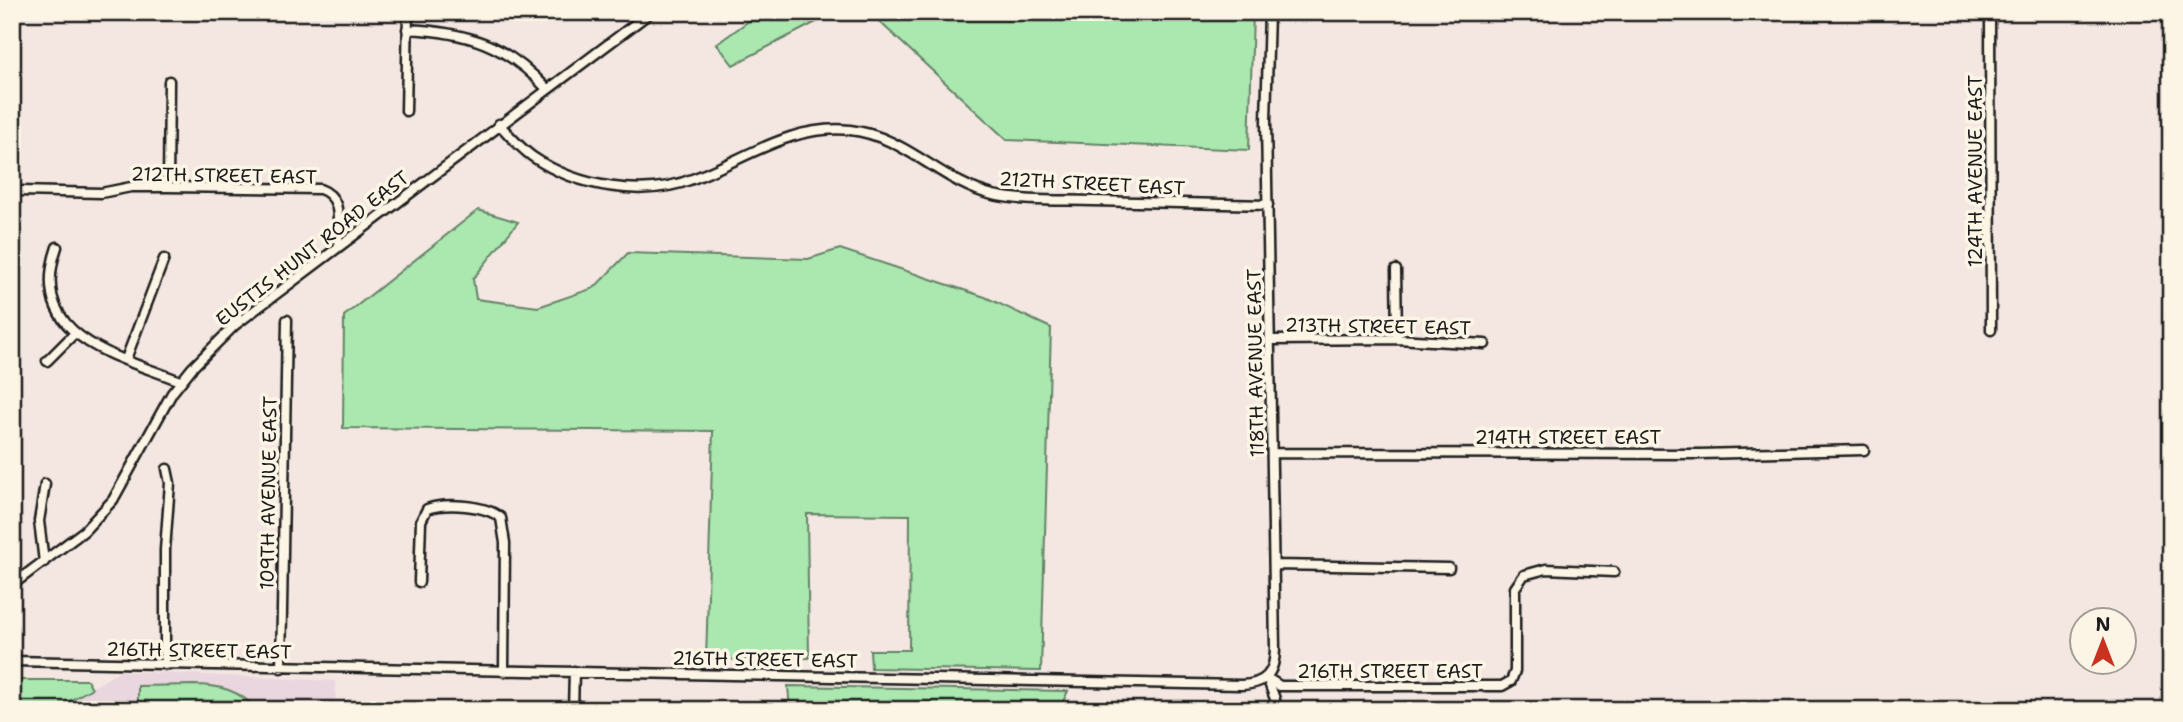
<svg xmlns="http://www.w3.org/2000/svg" width="2183" height="722" viewBox="0 0 2183 722" font-family="'Shantell Sans',sans-serif">
  <style>
    .built { fill: #ead6de }
    .green { fill: #aae8af; stroke: #638266; stroke-width: 2 }
    .lines { fill: none; stroke-linecap: round; stroke-linejoin: round }
    .minor-casing { stroke: #1c1c1c; stroke-width: 13 }
    .minor { stroke: #fcf5e5; stroke-width: 8 }
    .labels { text-anchor: middle; stroke-width: 7; stroke-linejoin: round; paint-order: stroke }
    .street-label { font-size: 19px; fill: #1c1c1c; stroke: #fcf5e5 }
  </style>
  <rect width="100%" height="100%" fill="#f4e7e2"/>
  <filter id="ink" filterUnits="userSpaceOnUse"><feTurbulence type="fractalNoise" baseFrequency=".0143" numOctaves="2"/><feDisplacementMap in="SourceGraphic" scale="14" xChannelSelector="R" yChannelSelector="G"/><feConvolveMatrix kernelMatrix="1 2 1 2 8 2 1 2 1" color-interpolation-filters="sRGB"/></filter>
  <g filter="url(#ink)">
    <path class="built" d="M120,671L335,681L336,710H54Z"/>
    <path class="green" d="M761,12H815L820,20L733,65L717,44Z
      M869,12H1253L1249,150L1007,140Z
      M478,210L518,222L473,279L476,299L538,307L594,288L628,253L808,259L840,249L985,297L1051,328L1041,671L871,668L870,650H909L910,515L807,514L809,658L706,660L713,431L343,428L344,316Z
      M12,680H87L92,688L54,710H12Z
      M193,685C219,685 240,690 257,710H138V686Z
      M788,686L1068,691L1059,710H790Z"/>
    <g class="lines">
      <defs>
        <path id="minor" d="M1990,12L1991,330
          M407,29C467,32 506,44 547,89
          M406,111L408,12
          M499,124C510,136 520,148 533,157C577,187 645,199 695,178C747,158 792,124 850,130C906,136 940,182 993,195C1025,202 1060,200 1093,201C1151,202 1210,204 1268,205
          M168,187L169,81
          M20,191L101,193L131,187H168L320,189C345,198 336,224 339,246
          M57,247C26,338 116,355 180,381
          M1396,270L1397,339
          M1270,340L1397,339L1485,344
          M126,359L164,259
          M47,361L75,333
          M1272,453L1700,454L1864,450
          M44,562L39,521L45,484
          M1275,565L1449,568
          M419,582L421,521L427,509C446,502 486,505 501,518L505,543L504,672
          M12,585L84,531L113,500L172,393L192,368L235,325L651,12
          M12,661L1241,685C1266,684 1275,673 1275,648L1266,121L1269,12
          M165,665V550L170,483L167,469
          M281,668L287,320
          M1267,678L1280,686H1502L1511,681L1515,671V588L1524,575L1546,569L1614,572
          M1268,680L1275,699V710
          M573,710L574,671"/>
      </defs>
      <use href="#minor" class="minor-casing"/>
      <use href="#minor" class="minor"/>
    </g>
  </g>
  <g class="labels">
    <g class="street-label">
      <text transform="translate(1975 171) rotate(-90)" y="7">124TH AVENUE EAST</text>
      <text transform="translate(224 175) rotate(1)" y="7">212TH STREET EAST</text>
      <text transform="translate(1092 183) rotate(3)" y="7">212TH STREET EAST</text>
      <text transform="translate(312 248) rotate(-38)" y="7">EUSTIS HUNT ROAD EAST</text>
      <text transform="translate(1378 326) rotate(1)" y="7">213TH STREET EAST</text>
      <text transform="translate(1255 363) rotate(-91)" y="7">118TH AVENUE EAST</text>
      <text x="1568" y="444">214TH STREET EAST</text>
      <text transform="translate(268 493) rotate(-89)" y="7">109TH AVENUE EAST</text>
      <text transform="translate(199 650) rotate(1)" y="7">216TH STREET EAST</text>
      <text transform="translate(765 659) rotate(1)" y="7">216TH STREET EAST</text>
      <text x="1390" y="678">216TH STREET EAST</text>
    </g>
  </g>
  <rect width="2183" height="722" fill="none" stroke="#fcf5e5" stroke-width="42"/>
  <rect x="21" y="21" width="2141" height="680" fill="none" stroke="#1c1c1c" stroke-width="2.5" filter="url(#ink)"/>
  <g transform="translate(2103 641)"><circle r="33" fill="#fcf5e5" stroke="#a29e95" stroke-width="2"/>
  <path d="M0-5L12 26L0 18L-12 26Z" fill="#c8321e"/>
  <text y="-10" font-size="19" font-weight="bold" text-anchor="middle" fill="#1c1c1c">N</text>
  </g>
</svg>
